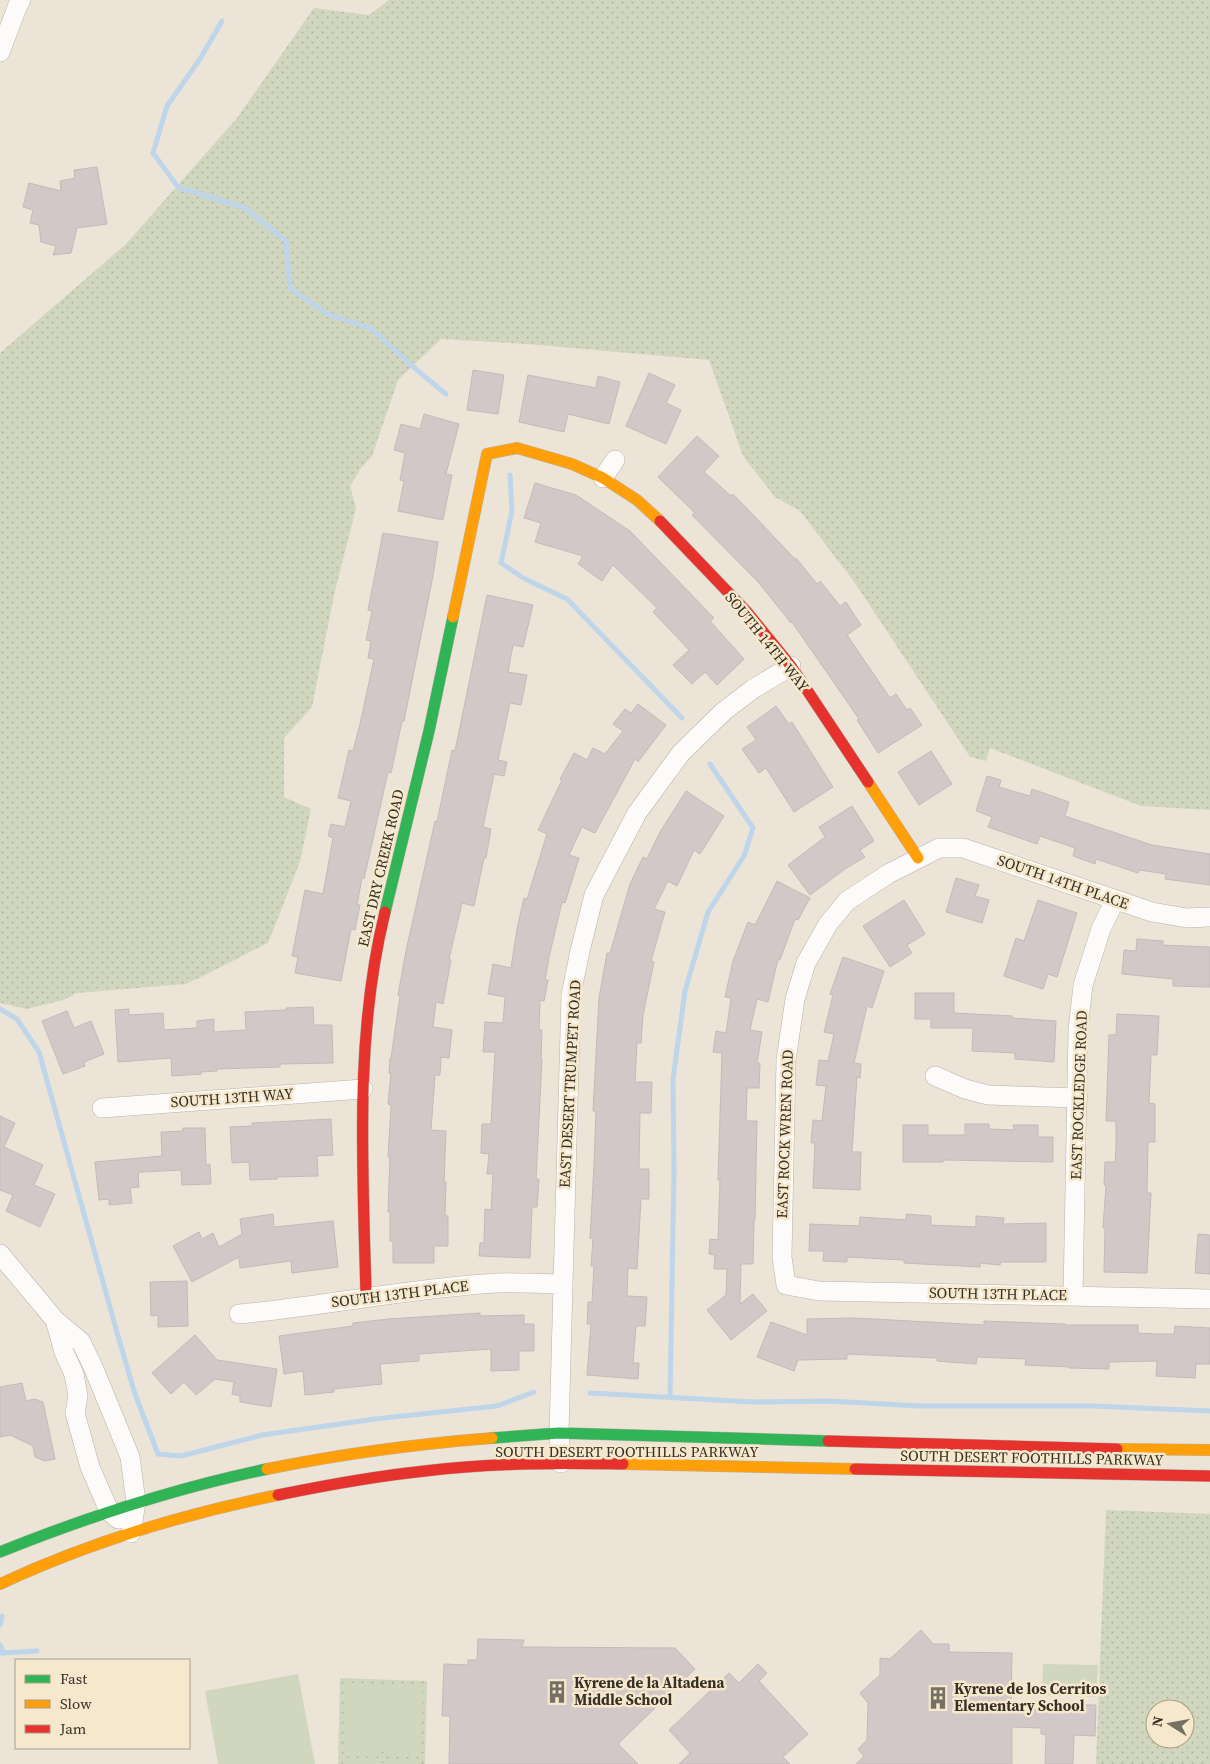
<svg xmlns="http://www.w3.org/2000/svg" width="1210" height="1764" viewBox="0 0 1210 1764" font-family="'Source Serif 4',serif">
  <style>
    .grass { fill: url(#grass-dots); fill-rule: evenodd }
    .garden { fill: #d1d7bf }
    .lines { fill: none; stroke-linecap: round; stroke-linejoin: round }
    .stream { stroke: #bfd5ea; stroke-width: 5 }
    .building { fill: #d3c8c8; stroke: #c3bbb8 }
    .street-casing { stroke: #b9b2a7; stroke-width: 20 }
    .fast-casing { stroke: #b9b2a7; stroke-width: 12 }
    .slow-casing { stroke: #b9b2a7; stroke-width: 12 }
    .jam-casing { stroke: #b9b2a7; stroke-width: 12 }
    .street { stroke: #fcfbf9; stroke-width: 19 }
    .fast { stroke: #30b455; stroke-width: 11 }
    .slow { stroke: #ff9f0a; stroke-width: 11 }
    .jam { stroke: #e5322d; stroke-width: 11 }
    .labels { text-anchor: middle; stroke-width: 5; stroke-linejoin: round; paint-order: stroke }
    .street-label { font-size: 15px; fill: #363026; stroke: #f6e8cc }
    .poi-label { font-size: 15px; font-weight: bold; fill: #363026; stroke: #f6e8cc; text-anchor: start }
  </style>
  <defs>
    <pattern id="grass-dots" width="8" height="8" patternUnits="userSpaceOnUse" patternTransform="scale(1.25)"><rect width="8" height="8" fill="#d1d7bf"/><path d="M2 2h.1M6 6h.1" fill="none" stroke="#b4b9a4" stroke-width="1.8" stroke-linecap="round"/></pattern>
  </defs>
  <rect width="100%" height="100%" fill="#ece4d6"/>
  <path class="grass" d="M389,0H1210V810L1141,806L990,748L986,761L970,757L855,583L800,511L775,497L743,456L709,360L527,344L441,339L398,380L372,456L361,468L350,486L356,508L334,595L312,707L284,738V797L311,809L300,862L268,943L207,974L186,984L77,993L63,1000L27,1009L0,1003V353L126,244L237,118L314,8L369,15Z
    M1106,1510L1210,1514V1764H1096ZM1155,1709H1185V1739H1155Z
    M340,1678L427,1681L425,1764H338Z"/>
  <path class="garden" d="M1043,1664L1098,1665L1096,1697L1042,1695Z
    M298,1674L315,1764H218L205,1691Z
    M345,1683L382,1684V1687H386V1685H423L421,1757L384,1756V1749H381L380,1755L344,1754Z
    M343,1758H380L381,1763H384V1759H420V1764H343Z"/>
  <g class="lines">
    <path class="stream" d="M222,21L200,59L167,106L153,153L178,187L245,208L286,241L290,288L327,314L372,329L418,371L446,394
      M510,475L512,511L501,563L525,579L567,599L682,718
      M0,1009L17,1019L39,1052L118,1336L135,1394L158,1454L181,1456L262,1435L375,1419L497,1406L534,1392
      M590,1393L753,1402L829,1401L919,1406H1093L1210,1411
      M670,1398L674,1170L673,1079L685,991L708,912L744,856L753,828L710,764
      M0,1625L2,1616
      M0,1645L4,1654
      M0,1653L37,1651"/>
  </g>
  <path class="building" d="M97,167L107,224L77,228L71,253L53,255L56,246L41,242L39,225L30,223L33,210L23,207L29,183L61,191L60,181L75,178L74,170Z
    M473,370L504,375L498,414L467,410Z
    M649,373L675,385L666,403L681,410L666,444L626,426Z
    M528,375L596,388L598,376L620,382L609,424L568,414L564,432L519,422Z
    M424,414L459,424L446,474L452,475L443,520L398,511L404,481L400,480L405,453L394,450L401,424L420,429Z
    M697,436L719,456L704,472L731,496L733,494L758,520L795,559L796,558L817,584L820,581L840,606L846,602L861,625L847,635L890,698L896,694L907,710L910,708L922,725L878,753L857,720L859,719L792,622L791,623L759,583L692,515L695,513L658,477Z
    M535,483L576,495L630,531L714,618L710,621L744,659L717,685L705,672L692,684L673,665L689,650L653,612L657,608L613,565L602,581L578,564L583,556L535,542L541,523L524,518Z
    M383,533L438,542L433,576L404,721H402L391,773L388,772L364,879L362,878L357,905H360L355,930L351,929L341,981L295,973L298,957L292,956L305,890L323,894L333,838L328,836L331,824L345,827L351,801L338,798L349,750L353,751L360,724L374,659L368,658L371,641L366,640L372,611L368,610Z
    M487,595L533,605L523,647L513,645L508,672L527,675L521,705L510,703L498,760L507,762L504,776L494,774L483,827L491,829L486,858H484L474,906L462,903L449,959L451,960L443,1004L436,1002L433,1027L452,1030L449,1058L441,1057L440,1075H435L431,1130L446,1131L444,1182H446L445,1216H448V1246H434V1263H393V1241H390V1212H388L390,1157H388L391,1105L388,1104L391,1073H389L390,1058H391L395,1030L400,996L398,995L406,951L435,821L437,822L452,750L455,751Z
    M638,704L666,725L638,762L635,759L595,833L582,827L569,855L579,858L565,903L562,902L549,957L545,980H548L544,1001L540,1000L539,1030H542L541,1058L542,1059L536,1179H539L537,1207H532L530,1258L479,1256L480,1243H484L485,1209L491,1210L493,1174H487L489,1154L481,1153L482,1124H491L495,1052H483L485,1022L503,1023L505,997L488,994L493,964L511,968L517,929L524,898L527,899L547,834L538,830L562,780L560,779L574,753L587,760L593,748L605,754L623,731L613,724L625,709L631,713Z
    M776,706L789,724L792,722L833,787L794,812L766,768L759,773L742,749L756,740L747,727Z
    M931,751L952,784L919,805L898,772Z
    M987,776L1001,780L999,787L1030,796L1032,789L1069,802L1065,816L1152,845L1210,854V885L1165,879L1166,874L1139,870L1138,873L1096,859L1095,864L1073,856L1075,848L1040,836L1037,844L988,827L992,817L976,811Z
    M686,791L724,816L700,854L694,850L677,886L668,881L654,909L665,912L651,961L654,962L643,1015L641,1043H637L635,1082H652L651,1113H640L639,1169H649V1199H641L637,1269L628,1268L627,1296L647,1297L645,1326H636L633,1363H639L638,1379L587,1375L591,1324H587L588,1302H592L594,1266H591L593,1239L590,1238L594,1165L596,1111H593L599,998L607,953H610L630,884L643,857L647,859L660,832Z
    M852,806L874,841L860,850L865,857L845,869L810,895L788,865L825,837L819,827Z
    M956,878L979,885L975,896L989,900L982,923L946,912Z
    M777,881L810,898L798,920L795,919L780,960L778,959L768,1002L757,999L750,1030L762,1032L757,1063H760L759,1088H747L746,1121H757L755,1219H754L753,1264H741L740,1304L753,1294L767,1311L731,1340L707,1310L726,1295L727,1269H714L715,1255L709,1254L710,1239L718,1240L720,1180H718L722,1053L713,1052L716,1031L726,1033L731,998L725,997L733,961L748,922L755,925Z
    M904,900L925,934L907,945L912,953L890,967L863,926Z
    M1038,900L1077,913L1057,977L1048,974L1043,989L1004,976L1016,938L1024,941Z
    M1137,939L1163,941V945L1210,947V987L1173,986V979L1122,974L1124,950L1136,951Z
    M843,957L884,971L872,1008L867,1006L854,1063L861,1064L860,1078L857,1077L852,1152H861L860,1190L813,1188L815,1143H811L813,1120L822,1121L826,1086L816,1085L819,1060L828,1061L834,1034L824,1032L833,995L830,994Z
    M915,993H954V1013L1012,1016V1018L1056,1021L1054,1062L1015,1059V1053L972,1051L973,1028H931V1019H915Z
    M313,1007L314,1025H332L333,1063L280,1064V1067L217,1069V1071L201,1072V1074L172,1076L171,1058L118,1062L115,1010L129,1009V1015L163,1013L164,1030L197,1028V1021L214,1019V1032L246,1030L245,1012L286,1010V1008Z
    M67,1011L74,1028L91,1021L104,1054L84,1062L85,1066L63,1074L42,1021Z
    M1117,1014L1159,1016L1157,1055H1151L1149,1103L1155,1104V1142H1148L1147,1193H1151L1147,1273L1104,1272L1105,1228H1103L1106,1185H1104L1105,1162H1115L1116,1146V1121H1106L1109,1035H1116Z
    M0,1116L15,1123L4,1147L43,1165L34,1185L55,1194L40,1227L6,1211L13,1195L0,1190Z
    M331,1119L333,1155L317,1156L318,1176L277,1177V1179L250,1180L249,1162L232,1163L230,1127L252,1126V1123Z
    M965,1124H989V1129L1014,1130L1013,1125H1038V1137H1053V1162L943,1160V1162H903V1125H928V1135H965Z
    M183,1128H205L206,1165L210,1164L211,1184L182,1185L181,1170L142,1172L138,1173L139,1187L130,1188L132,1203L109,1205V1199L99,1200L95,1162L162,1156L161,1132L183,1131Z
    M273,1214L274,1227L333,1221L338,1267L292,1273L291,1261L240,1268L239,1257L192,1282L173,1246L199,1232L202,1239L213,1233L219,1247L242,1234L240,1219Z
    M906,1214L931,1216V1225L976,1227V1216L1004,1218L1003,1224L1046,1223V1262H1001L1000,1265L980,1263V1267L904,1263V1260L847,1257V1262L823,1261L824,1251H809L810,1224L859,1226L860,1217L906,1220Z
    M1198,1234L1210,1235V1274L1195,1273Z
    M187,1281L188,1326L158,1327V1315L151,1316L150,1282Z
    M480,1313V1316L524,1315V1324H534V1351H519V1370L491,1371V1349L419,1354V1361L380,1364L382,1384L334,1389V1392L305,1395L303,1371L284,1374L279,1336L353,1326V1323L389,1319Z
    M855,1318L984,1325V1321L1065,1324V1325H1138V1333L1156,1334H1174L1175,1326L1210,1328V1364H1196L1195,1378L1156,1376L1157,1361L1109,1362V1369L1069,1368V1367L1025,1365L1026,1359L977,1357L976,1364L937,1361V1358L847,1354V1359L798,1360L794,1371L757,1357L771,1322L807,1335V1319Z
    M195,1335L217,1360L277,1369L271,1407L240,1402V1396L232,1394L234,1382L215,1379L196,1395L184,1382L171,1394L152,1373Z
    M22,1383L26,1401L35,1399L43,1402L55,1459L45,1461L35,1457L33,1446L10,1435L0,1437V1387Z
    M921,1630L933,1644H949V1652L1012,1653L1011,1710H1041L1042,1704L1096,1705L1095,1736L1074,1735L1073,1764H1045L1046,1735L1041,1734V1728L1012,1727V1764H856L864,1756L858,1749L867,1740L868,1703L860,1693L880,1675V1658L890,1659Z
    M478,1639L524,1640L522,1647L675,1648L695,1669L618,1744L638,1764H449L450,1716H442L444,1664L468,1665V1660H477Z
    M758,1664L767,1673L759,1681L808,1734L783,1757L790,1764H679L690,1753L669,1730L729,1673L739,1683Z"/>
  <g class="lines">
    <defs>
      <path id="street" d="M0,52L18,5L21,0
        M603,478L615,460
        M1210,917L1187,918L1152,912L963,848H939L888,874L847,901L828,924L806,963L795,999L786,1060L782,1257L786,1285L819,1291L1210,1299
        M935,1076L965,1089L988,1095L1078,1098
        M102,1108L363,1089
        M0,1254L55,1320L81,1342L94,1369L130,1457L136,1502L131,1533
        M1073,1295L1078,1030L1083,985L1101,929L1115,900
        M239,1314C326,1306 411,1288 497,1283C519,1282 541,1284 563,1284
        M55,1320L64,1352L74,1374L78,1396L75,1413L90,1467L109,1511L118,1519
        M561,1463L559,1433L563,1284L571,995L580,951L594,895L637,813L681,753L724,711L753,689L791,666"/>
      <path id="fast" d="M385,912L429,731L453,617
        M492,1438L559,1433L828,1441
        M0,1552C87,1517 175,1488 267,1469"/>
      <path id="slow" d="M453,617L487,454L517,448L572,464L603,478L637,500L660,521
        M868,782L918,858
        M1117,1449L1210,1450
        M623,1464L855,1469
        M267,1469C341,1454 416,1444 492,1438
        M0,1584C88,1543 183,1514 278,1495"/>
      <path id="jam" d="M660,521L747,612L791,666L868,782
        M366,1296C363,1167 354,1038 385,912
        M828,1441L1117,1449
        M855,1469L1210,1476
        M278,1495C327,1485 376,1476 425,1471C491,1463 557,1463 623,1464"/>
    </defs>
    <use href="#street" class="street-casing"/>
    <use href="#fast" class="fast-casing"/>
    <use href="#slow" class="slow-casing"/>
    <use href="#jam" class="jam-casing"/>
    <use href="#street" class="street"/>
    <use href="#fast" class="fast"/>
    <use href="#slow" class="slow"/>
    <use href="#jam" class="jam"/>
  </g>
  <defs>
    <symbol id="building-bare" viewBox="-9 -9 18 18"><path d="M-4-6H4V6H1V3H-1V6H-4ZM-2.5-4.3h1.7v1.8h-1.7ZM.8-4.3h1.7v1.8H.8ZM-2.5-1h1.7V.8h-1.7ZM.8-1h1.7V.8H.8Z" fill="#766f64" stroke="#f6e8cc" stroke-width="2.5" paint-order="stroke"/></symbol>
  </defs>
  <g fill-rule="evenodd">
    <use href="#building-bare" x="541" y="1676" width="32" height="32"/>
    <use href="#building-bare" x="922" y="1682" width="32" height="32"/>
  </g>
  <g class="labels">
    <g class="street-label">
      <text transform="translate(767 642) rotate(51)" y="5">SOUTH 14TH WAY</text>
      <text transform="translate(381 868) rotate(-77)" y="5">EAST DRY CREEK ROAD</text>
      <text transform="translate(1063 882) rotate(19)" y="5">SOUTH 14TH PLACE</text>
      <text transform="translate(570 1084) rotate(-87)" y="5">EAST DESERT TRUMPET ROAD</text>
      <text transform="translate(1079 1095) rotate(-88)" y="5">EAST ROCKLEDGE ROAD</text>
      <text transform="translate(232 1098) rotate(-4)" y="5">SOUTH 13TH WAY</text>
      <text transform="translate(785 1134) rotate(-88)" y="5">EAST ROCK WREN ROAD</text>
      <text transform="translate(400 1294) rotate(-7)" y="5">SOUTH 13TH PLACE</text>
      <text transform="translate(998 1294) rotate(1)" y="5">SOUTH 13TH PLACE</text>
      <text x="627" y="1457">SOUTH DESERT FOOTHILLS PARKWAY</text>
      <text transform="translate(1032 1458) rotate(1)" y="5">SOUTH DESERT FOOTHILLS PARKWAY</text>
    </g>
    <g class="poi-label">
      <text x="574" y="1688">Kyrene de la Altadena<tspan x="574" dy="17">Middle School</tspan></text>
      <text x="954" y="1694">Kyrene de los Cerritos<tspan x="954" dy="17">Elementary School</tspan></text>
    </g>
  </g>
  <rect x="15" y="1659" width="175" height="90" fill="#f6e8cc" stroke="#a99e8a"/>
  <rect x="25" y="1675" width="25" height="8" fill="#30b455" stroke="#a99e8a"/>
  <text x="60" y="1684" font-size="15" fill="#363026">Fast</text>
  <rect x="25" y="1700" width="25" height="8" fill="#ff9f0a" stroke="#a99e8a"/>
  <text x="60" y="1709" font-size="15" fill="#363026">Slow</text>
  <rect x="25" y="1725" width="25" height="8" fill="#e5322d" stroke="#a99e8a"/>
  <text x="60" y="1734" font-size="15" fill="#363026">Jam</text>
  <g transform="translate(1170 1724) rotate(281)"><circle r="24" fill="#f6e8cc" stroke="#a99e8a"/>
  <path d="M0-4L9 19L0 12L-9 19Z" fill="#766f64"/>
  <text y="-8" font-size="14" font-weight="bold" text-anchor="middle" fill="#363026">N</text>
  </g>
</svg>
